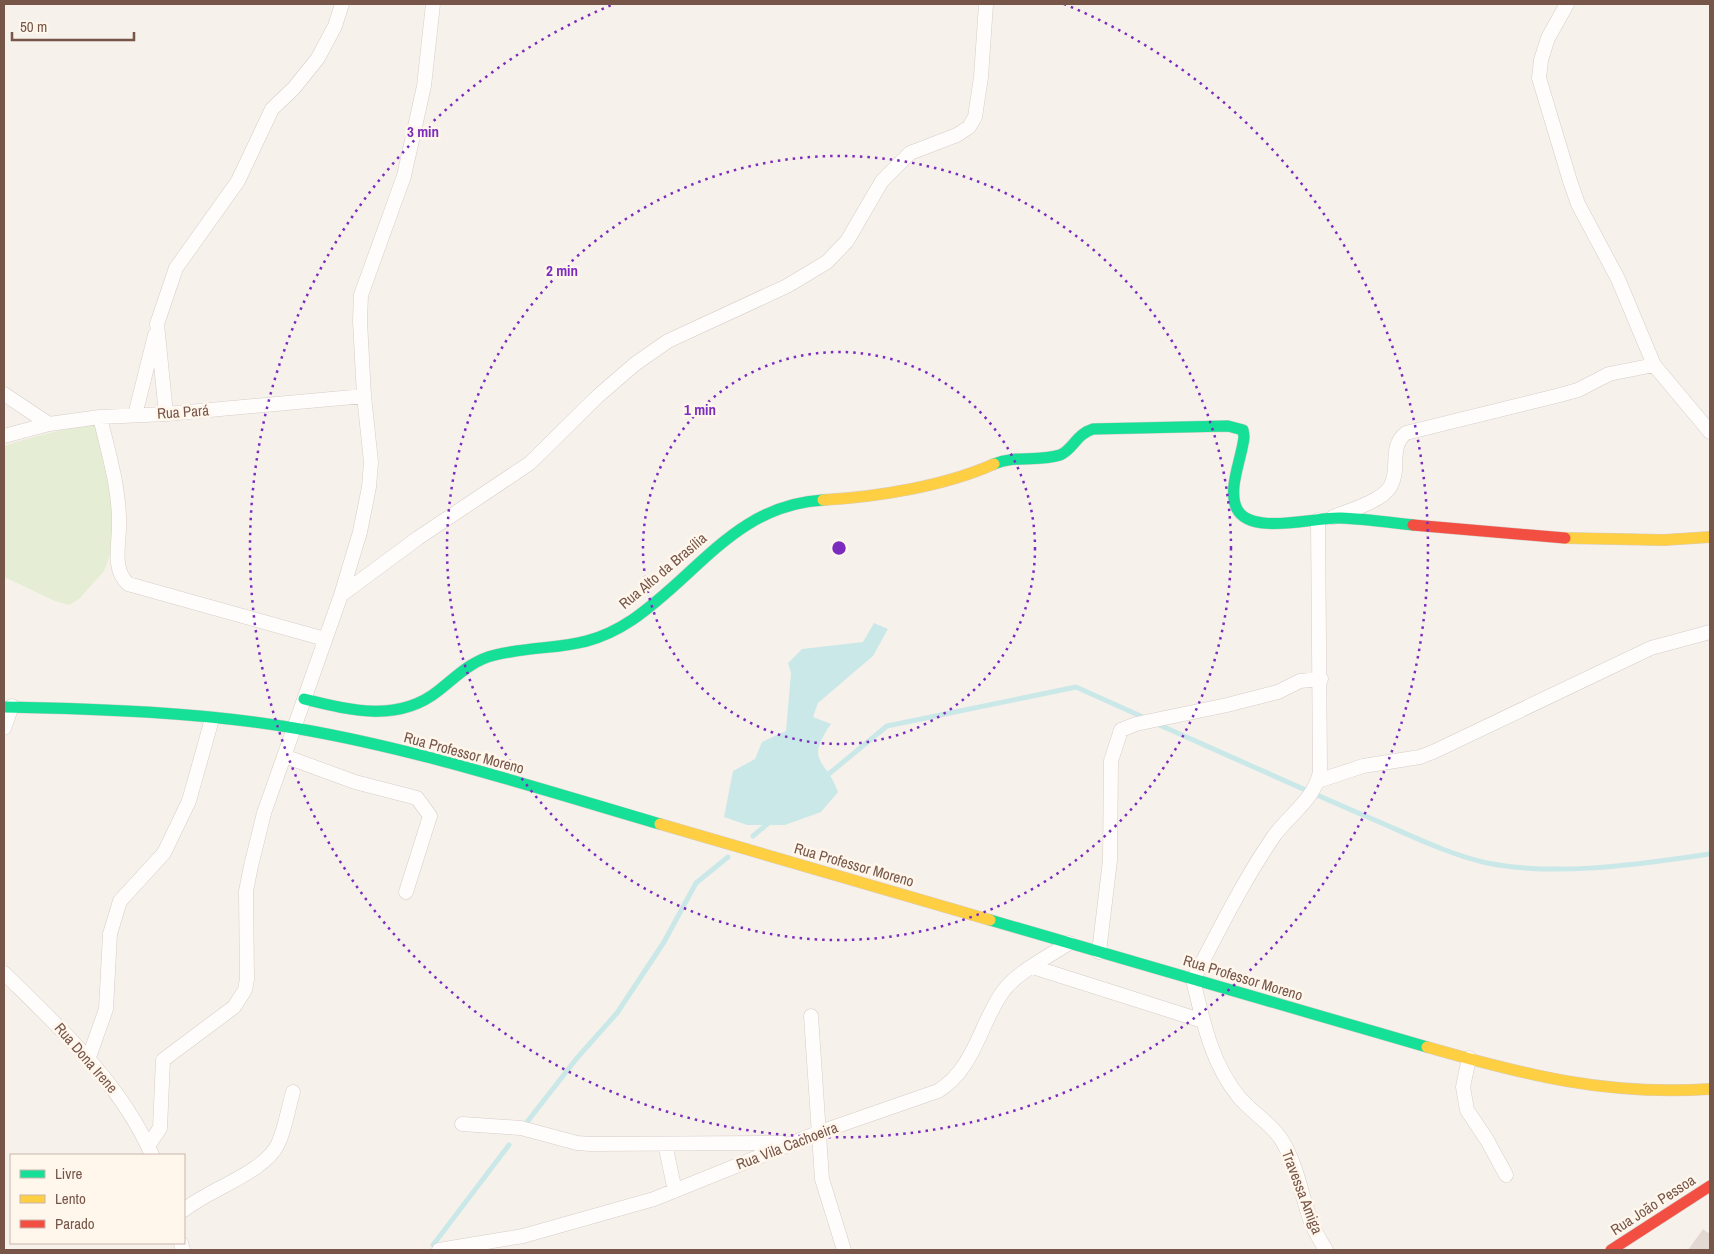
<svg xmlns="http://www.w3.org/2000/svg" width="1714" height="1254" viewBox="0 0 1714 1254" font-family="'Archivo Narrow',sans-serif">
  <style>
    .green { fill: #e5eed4 }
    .water { fill: #cbe8e9 }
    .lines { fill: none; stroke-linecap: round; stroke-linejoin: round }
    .stream { stroke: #cbe8e9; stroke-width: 5 }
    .building { fill: #e4d9d2 }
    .street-casing { stroke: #d6cdc8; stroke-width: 15 }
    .fast-casing { stroke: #d6ccc7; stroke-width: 12 }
    .slow-casing { stroke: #d6ccc7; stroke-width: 12 }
    .jam-casing { stroke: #d6ccc7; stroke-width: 12 }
    .street { stroke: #fefdfc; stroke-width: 14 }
    .fast { stroke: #16e098; stroke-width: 11 }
    .slow { stroke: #ffcf43; stroke-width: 11 }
    .jam { stroke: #f24e42; stroke-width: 11 }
    .ring { fill: none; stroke: #7b2cbf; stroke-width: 2.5; stroke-dasharray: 2.5 5 }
    .labels { text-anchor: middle; stroke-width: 5; stroke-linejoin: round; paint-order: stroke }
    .street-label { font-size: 15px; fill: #775649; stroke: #fff6ec }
    .centre { fill: #7b2cbf; stroke: #fff6ec; stroke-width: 2.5 }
    .ring-label { font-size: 15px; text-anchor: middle; font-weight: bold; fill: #7b2cbf; stroke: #fff6ec; stroke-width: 5; stroke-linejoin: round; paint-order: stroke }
  </style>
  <rect width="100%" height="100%" fill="#f7f1eb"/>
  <path class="green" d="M97,425L112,496V549L104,571L79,599L69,605L55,601L4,577V446C35,436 64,428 97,425Z"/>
  <path class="water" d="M874,623L888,629L873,656L818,703L813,717L831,724C804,763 826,758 838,792L821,812L785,825H747L724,817L733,771L755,759L762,742L786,731L791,673L788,663L802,649L863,642Z"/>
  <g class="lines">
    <path class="stream" d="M1155,723C1227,755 1298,787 1370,818C1408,834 1447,854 1487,863C1558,877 1640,864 1710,854
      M825,777L887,726L1076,687L1145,718
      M753,836L772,820
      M527,1122L577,1058L617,1013L664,942L696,883L728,857
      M433,1245L509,1145"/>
  </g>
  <path class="building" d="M1703,1229L1710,1234V1250H1688Z"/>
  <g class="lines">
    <defs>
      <path id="street" d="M1567,4L1548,38L1541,60L1539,78L1570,181L1578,204L1618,279L1654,365L1710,432
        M4,394L49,424
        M166,414L157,324L176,268L238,181L272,109L294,88L318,58L335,26L342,4
        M135,415L155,335
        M100,417C108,452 120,489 119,526C119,546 112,569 128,584L325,639
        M4,436L49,424L100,417L166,414L364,396
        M1333,517C1348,511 1382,501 1390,487C1401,470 1388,447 1406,433L1556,396L1578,390L1609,374L1654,365
        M1318,520L1320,772C1314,800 1290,814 1274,836C1244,879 1217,934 1193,980C1203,1021 1212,1065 1239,1097C1252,1113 1274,1125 1284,1144C1297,1167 1301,1192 1309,1216C1312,1228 1320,1240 1326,1250
        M341,595L418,538L530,463L598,396L635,364L668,341L787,286L827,262L847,241L882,181L910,153L957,135L969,127L975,117L981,77L986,4
        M4,728L12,706
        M284,756L355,782L417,798L430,816L406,892
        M1318,781L1363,766L1420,757L1433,752L1651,648L1710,632
        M1099,952L1110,860L1111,761L1121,730L1136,724L1227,705L1278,692L1300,681L1321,679
        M1033,967L1203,1021
        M4,973C60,1028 120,1082 152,1155
        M811,1016L822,1179L844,1250
        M1469,1058L1463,1087L1467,1110L1487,1140L1506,1175
        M88,1060L106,1009L110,934L120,901L164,853L189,801L212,719
        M462,1124L521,1128L577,1143L590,1144L782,1143
        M665,1144L675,1191
        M148,1146L160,1128L163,1060L234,1007L245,990L247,979L246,891L251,866L264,813L341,595L360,532L369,487L371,462L364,396L360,321L361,295L404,176L424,86L433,4
        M184,1210C209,1189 264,1173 278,1144C285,1129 288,1109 293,1092
        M181,1243L183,1250
        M439,1250L523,1236L654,1199L820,1132L938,1091C975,1069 980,1022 1004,990C1020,970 1048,957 1069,943"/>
      <path id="fast" d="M994,464C1015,455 1039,462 1060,455C1073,450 1076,434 1093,429L1228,426L1243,430L1244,437C1242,458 1227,489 1237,509C1251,536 1315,517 1340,518C1364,519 1388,522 1413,525
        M304,699C349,710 398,723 438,691C456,677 472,660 495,655C549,642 581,654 632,620C698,575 736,505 823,500
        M4,707C101,709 199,712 294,728C418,749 540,789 660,824
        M990,920L1427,1047"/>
      <path id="slow" d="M823,500C877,497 945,486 994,464
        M1565,538L1664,540L1710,537
        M660,824L990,920
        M1427,1047C1525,1075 1607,1096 1710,1089"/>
      <path id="jam" d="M1413,525L1565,538
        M1611,1250L1710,1186"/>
    </defs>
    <use href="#street" class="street-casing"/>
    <use href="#fast" class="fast-casing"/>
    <use href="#slow" class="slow-casing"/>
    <use href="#jam" class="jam-casing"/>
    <use href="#street" class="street"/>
    <use href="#fast" class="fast"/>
    <use href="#slow" class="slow"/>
    <use href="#jam" class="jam"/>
  </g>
  <g class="ring">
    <circle cx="839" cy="548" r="196"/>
    <circle cx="839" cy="548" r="392"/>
    <path d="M1064 4A589 589 0 1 1 614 4"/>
  </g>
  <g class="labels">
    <g class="street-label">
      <text transform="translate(183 412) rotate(-4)" y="5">Rua Pará</text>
      <text transform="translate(663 571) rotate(-40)" y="5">Rua Alto da Brasília</text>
      <text transform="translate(464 753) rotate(15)" y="5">Rua Professor Moreno</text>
      <text transform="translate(854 865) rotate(16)" y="5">Rua Professor Moreno</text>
      <text transform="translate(1243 978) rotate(17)" y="5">Rua Professor Moreno</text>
      <text transform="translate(86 1058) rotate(49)" y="5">Rua Dona Irene</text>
      <text transform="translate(787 1146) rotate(-21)" y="5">Rua Vila Cachoeira</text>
      <text transform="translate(1302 1192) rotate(69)" y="5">Travessa Amiga</text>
      <text transform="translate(1653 1205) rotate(-33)" y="5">Rua João Pessoa</text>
    </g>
  </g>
  <circle cx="839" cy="548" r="8" class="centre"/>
  <g class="ring-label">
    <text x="423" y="137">3 min</text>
    <text x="562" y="276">2 min</text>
    <text x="700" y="415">1 min</text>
  </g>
  <rect width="1714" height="1254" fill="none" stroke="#775649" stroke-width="10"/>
  <rect x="10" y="1154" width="175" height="90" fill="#fff6ec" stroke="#c9b6ab"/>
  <rect x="20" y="1170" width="25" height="8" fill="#16e098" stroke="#c9b6ab"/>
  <text x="55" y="1179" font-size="15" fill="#775649">Livre</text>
  <rect x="20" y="1195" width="25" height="8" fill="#ffcf43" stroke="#c9b6ab"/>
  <text x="55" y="1204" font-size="15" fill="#775649">Lento</text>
  <rect x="20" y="1220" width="25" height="8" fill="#f24e42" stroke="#c9b6ab"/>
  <text x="55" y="1229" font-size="15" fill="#775649">Parado</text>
  <path d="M12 32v8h122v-8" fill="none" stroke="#775649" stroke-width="2.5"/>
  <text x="20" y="32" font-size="15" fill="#775649" stroke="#fff6ec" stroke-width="4" paint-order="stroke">50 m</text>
</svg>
